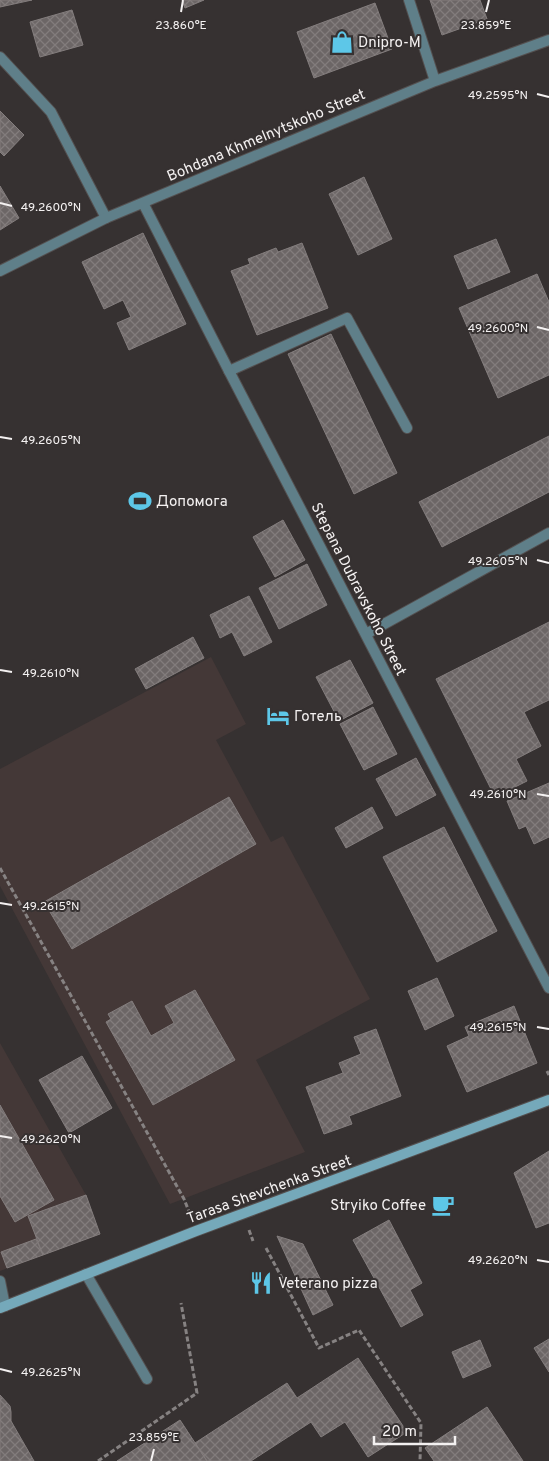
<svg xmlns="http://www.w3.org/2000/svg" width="549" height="1461" viewBox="0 0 549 1461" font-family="Overpass,sans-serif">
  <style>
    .built { fill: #443837 }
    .building { fill: url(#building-cross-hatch); stroke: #837d7d }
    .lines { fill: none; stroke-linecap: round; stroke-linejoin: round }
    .service-casing { stroke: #545050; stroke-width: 12 }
    .minor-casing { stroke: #545050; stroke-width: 12 }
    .secondary-casing { stroke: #545050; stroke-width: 12 }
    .path { stroke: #868282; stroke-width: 3; stroke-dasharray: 5 2.5; stroke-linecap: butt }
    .service { stroke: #5f7f89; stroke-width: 10 }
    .minor { stroke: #5f7f89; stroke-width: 10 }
    .secondary { stroke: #75a9ba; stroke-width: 10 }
    .ticks { fill: none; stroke: #f4f1f1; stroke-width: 2 }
    .labels { text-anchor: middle; stroke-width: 4; stroke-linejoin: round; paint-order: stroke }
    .poi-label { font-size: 15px; fill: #f4f1f1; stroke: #363131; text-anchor: start }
    .street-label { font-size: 15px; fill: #f4f1f1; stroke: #363131 }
    .ticks-label { font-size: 12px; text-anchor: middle; fill: #f4f1f1; stroke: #363131; stroke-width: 4; stroke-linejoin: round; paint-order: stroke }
  </style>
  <defs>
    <pattern id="building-cross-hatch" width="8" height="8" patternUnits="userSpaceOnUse" patternTransform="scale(1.25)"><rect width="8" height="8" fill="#6c6666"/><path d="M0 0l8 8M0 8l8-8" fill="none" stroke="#827c7c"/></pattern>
  </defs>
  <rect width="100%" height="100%" fill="#363131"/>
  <path class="built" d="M211,657L246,724L216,740L271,842L283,836L370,999L256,1060L305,1152L170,1204L0,886V769Z
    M0,1043L86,1195L100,1234L0,1271Z"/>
  <path class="building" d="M0,0H32L0,7Z
    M182,0H204L185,8Z
    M430,0H480L487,19L442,35Z
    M375,3L392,49L314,78L297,32Z
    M72,10L83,45L40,57L30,22Z
    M0,111L24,135L4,156L0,152Z
    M364,177L392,239L358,255L329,194Z
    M0,186L19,218L0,230Z
    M143,233L186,324L129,350L117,323L131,317L123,300L104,309L82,262Z
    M496,239L510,272L468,289L454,256Z
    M302,243L328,308L257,335L231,271L250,264L248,259L276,248L278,252Z
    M537,274L549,302V375L498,398L459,308Z
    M331,334L397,473L354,494L288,354Z
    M549,436V492L442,547L419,502Z
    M283,520L305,560L275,577L253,537Z
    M307,564L327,605L279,629L259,588Z
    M249,596L272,642L244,656L232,632L220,638L210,615Z
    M549,622V700L524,712L541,746L516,759L527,781L495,797L436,679Z
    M193,637L204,658L146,689L135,669Z
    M350,660L373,703L339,721L316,677Z
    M373,707L397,754L364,770L340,724Z
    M416,758L436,795L396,816L376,779Z
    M549,783V837L534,844L526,826L519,829L507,801Z
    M229,797L256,844L72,949L44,902Z
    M372,807L383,828L346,848L335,828Z
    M444,827L497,931L437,962L383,857Z
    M437,978L454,1016L425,1030L408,991Z
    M195,990L235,1060L153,1105L106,1022L111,1019L108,1014L132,1001L151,1036L174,1023L165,1006Z
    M514,1006L537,1063L467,1092L447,1046L469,1036L465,1027Z
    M376,1029L401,1096L349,1116L352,1124L324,1134L306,1087L343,1073L339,1063L361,1054L354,1037Z
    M82,1056L112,1108L69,1133L39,1080Z
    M0,1105L54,1200L15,1222L0,1196Z
    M549,1151V1223L536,1228L514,1173Z
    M86,1195L100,1234L43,1255L28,1216Z
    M389,1220L422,1283L410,1290L423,1315L401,1327L353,1240Z
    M277,1236L303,1244L333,1305L313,1315Z
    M36,1239L43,1255L7,1268L1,1252Z
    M549,1339V1372L534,1348Z
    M480,1340L491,1366L463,1378L452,1352Z
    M358,1358L407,1432L368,1457L345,1422L321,1437L311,1422L251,1461H207L195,1443L287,1383L297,1398Z
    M0,1395L10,1406L11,1412V1421L34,1461H0Z
    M487,1407L523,1461H434L425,1448Z
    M180,1420L207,1461H117Z"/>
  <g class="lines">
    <defs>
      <path id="service" d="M0,57L51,112L106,218
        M229,371L347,318L407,428
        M86,1274L147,1379
        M0,1281L5,1306"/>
      <path id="minor" d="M409,0L435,81
        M143,203L229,371L549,988
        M0,271L106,218L435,81L549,40
        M366,634L549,533"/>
      <path id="secondary" d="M0,1308L196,1231L549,1100"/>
    </defs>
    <use href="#service" class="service-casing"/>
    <use href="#minor" class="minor-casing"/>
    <use href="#secondary" class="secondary-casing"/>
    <path class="path" d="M0,868L184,1199L190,1214
      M547,1071L549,1075
      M249,1230L253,1241
      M266,1248L319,1348L359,1330L421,1423L420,1461
      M98,1461L197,1393L181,1303"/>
    <use href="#service" class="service"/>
    <use href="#minor" class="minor"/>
    <use href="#secondary" class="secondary"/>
  </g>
  <path class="ticks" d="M181,12L183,0M486,12L489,0M537,94L549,97M0,203L12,206M537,327L549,330M0,437L12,439M537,560L549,563M0,670L12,672M537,794L549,796M0,903L12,905M537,1027L549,1029M0,1136L12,1138M537,1260L549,1262M0,1369L12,1372M151,1461L154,1449"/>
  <defs>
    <symbol id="shop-bare" viewBox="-9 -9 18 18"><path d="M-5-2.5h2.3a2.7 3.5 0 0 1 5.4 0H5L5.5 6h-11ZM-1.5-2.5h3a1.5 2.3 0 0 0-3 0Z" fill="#5dc7e8" stroke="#363131" stroke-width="2.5" paint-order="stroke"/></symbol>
    <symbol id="stadium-bare" viewBox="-9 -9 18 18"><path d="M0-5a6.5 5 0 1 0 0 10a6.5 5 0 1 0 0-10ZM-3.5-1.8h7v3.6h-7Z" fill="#5dc7e8" stroke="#363131" stroke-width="2.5" paint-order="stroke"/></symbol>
    <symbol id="hotel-bare" viewBox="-9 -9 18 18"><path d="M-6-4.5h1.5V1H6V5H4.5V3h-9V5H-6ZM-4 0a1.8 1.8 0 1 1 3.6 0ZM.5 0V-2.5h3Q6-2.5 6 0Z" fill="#5dc7e8" stroke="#363131" stroke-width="2.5" paint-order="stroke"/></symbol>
    <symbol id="cafe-bare" viewBox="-9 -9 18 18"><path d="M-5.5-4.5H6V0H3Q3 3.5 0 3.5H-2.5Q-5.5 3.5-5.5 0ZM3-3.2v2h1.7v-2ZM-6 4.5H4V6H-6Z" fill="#5dc7e8" stroke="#363131" stroke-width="2.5" paint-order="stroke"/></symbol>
    <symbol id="restaurant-bare" viewBox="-9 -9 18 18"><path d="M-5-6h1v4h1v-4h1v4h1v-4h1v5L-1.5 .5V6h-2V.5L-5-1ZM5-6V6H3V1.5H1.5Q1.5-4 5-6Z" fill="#5dc7e8" stroke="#363131" stroke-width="2.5" paint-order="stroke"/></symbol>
  </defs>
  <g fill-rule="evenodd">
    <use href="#shop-bare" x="326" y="26" width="32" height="32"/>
    <use href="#stadium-bare" x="124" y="485" width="32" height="32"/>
    <use href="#hotel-bare" x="262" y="700" width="32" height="32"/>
    <use href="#cafe-bare" x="427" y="1189" width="32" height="32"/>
    <use href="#restaurant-bare" x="245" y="1267" width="32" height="32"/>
  </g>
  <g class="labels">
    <g class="poi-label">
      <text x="358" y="47">Dnipro-M</text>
      <text x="156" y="506">Допомога</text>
      <text x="294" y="721">Готель</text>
      <text x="426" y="1210" text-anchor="end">Stryiko Coffee</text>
      <text x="278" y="1288">Veterano pizza</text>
    </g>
    <g class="street-label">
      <text transform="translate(266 135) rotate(-23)" y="5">Bohdana Khmelnytskoho Street</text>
      <text transform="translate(359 589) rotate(63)" y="5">Stepana Dubravskoho Street</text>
      <text transform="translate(269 1189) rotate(-20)" y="5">Tarasa Shevchenka Street</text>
    </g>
  </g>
  <g class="ticks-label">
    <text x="181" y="29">23.860°E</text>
    <text x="486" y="29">23.859°E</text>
    <text x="498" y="99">49.2595°N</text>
    <text x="51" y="211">49.2600°N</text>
    <text x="498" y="332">49.2600°N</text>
    <text x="51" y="444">49.2605°N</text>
    <text x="498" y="565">49.2605°N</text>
    <text x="51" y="677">49.2610°N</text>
    <text x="498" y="798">49.2610°N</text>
    <text x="51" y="910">49.2615°N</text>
    <text x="498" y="1031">49.2615°N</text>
    <text x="51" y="1143">49.2620°N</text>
    <text x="498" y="1264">49.2620°N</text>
    <text x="51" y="1376">49.2625°N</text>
    <text x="154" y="1441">23.859°E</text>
  </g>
  <path d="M374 1436v8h81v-8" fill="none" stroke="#f4f1f1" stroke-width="2.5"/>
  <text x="382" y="1436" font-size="15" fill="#f4f1f1" stroke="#363131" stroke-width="4" paint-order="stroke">20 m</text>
</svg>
